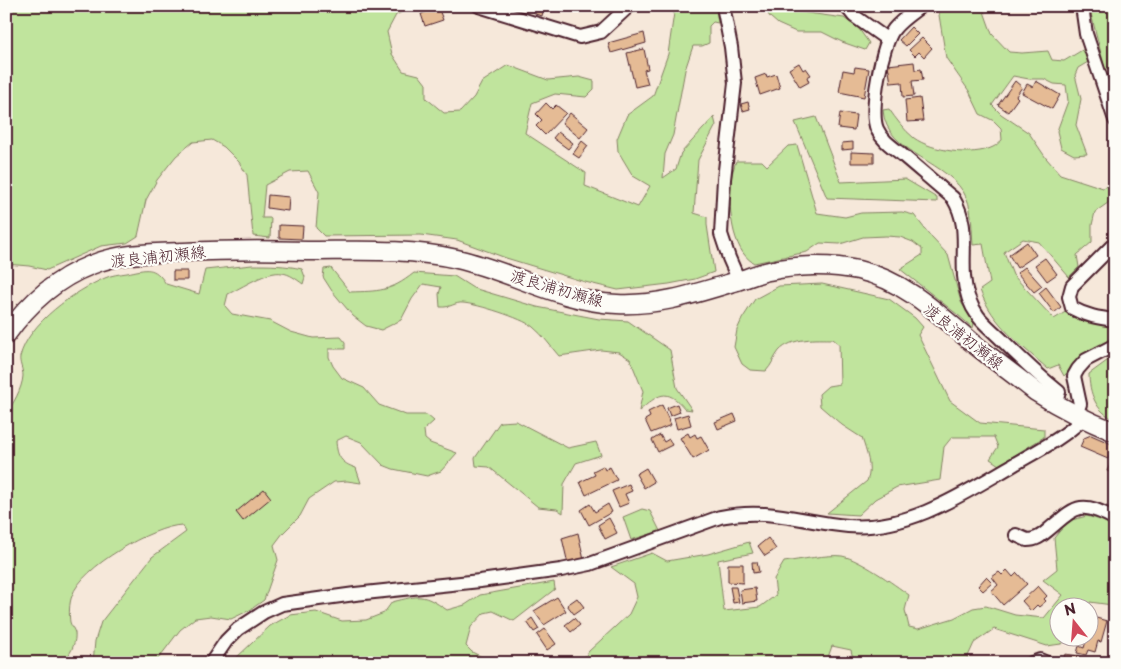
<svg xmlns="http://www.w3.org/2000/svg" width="1121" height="669" viewBox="0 0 1121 669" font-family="'Playpen Sans','Klee One',sans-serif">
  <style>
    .green { fill: #c0e49d; stroke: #858264 }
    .building { fill: #e5bb95; stroke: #4a1f2b }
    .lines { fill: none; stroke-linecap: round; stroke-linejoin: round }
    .street-casing { stroke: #4a1f2b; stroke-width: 16 }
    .secondary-casing { stroke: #4a1f2b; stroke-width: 21 }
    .street { stroke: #fdfcf7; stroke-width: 12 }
    .secondary { stroke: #fdfcf7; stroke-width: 18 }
    .labels { text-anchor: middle; stroke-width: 4.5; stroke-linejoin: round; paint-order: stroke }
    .street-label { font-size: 16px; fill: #4a1f2b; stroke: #fdfcf7 }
  </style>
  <rect width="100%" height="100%" fill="#f6e8da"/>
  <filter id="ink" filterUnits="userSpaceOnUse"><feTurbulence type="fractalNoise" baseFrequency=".02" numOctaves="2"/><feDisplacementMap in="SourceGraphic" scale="10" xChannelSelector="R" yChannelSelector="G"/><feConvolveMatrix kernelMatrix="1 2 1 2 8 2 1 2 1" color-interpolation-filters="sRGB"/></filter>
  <g filter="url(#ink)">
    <path class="green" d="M6,6H405L406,10L396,15L387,32L392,54L403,71L419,75L426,84V98L444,113L460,112L474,97L482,82L508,65L548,80L579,77L594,81V89L586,97L555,94L532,103L525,133L586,173L585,186L638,207L650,186L633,176L618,151L617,139L627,115L653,96L668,54L675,6H702L716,9L718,23L713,22L709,26V43L702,46H693L685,70L673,135L665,154L663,178L676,169L681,153L714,117L716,125L698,160L694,213L707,217V225L714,272L695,279L669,284L618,290L585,282L506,258L457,240L421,235L324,236L316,228L319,192L308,171L290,172L265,185L262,218H271L270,238L253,236L247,175L239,162L224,147L212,140L193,142L176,156L157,180L146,200L138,236L127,243L101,246L47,270L29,266L6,264Z
      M763,6H777L786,10L844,18L859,29L869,43L865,50L842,42L822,32H796L778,24L770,17Z
      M942,6H982L992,34L1009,52L1022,53L1048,51L1052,60L1064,61L1084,49L1088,62L1078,68L1075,75L1081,99L1076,125L1087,154L1074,155L1061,148L1057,131L1068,101L1066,85L1054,84L1044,79H1029L1013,76L992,105L1001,114L1029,133L1046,158L1060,174L1103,188L1115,183V198L1095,212L1092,225V242L1077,255L1079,267L1069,277L1039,242L1023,239L1004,252L1013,275L1054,319L1067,311L1081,319L1115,327V339L1079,360L1064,376L1058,365L1048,369C1022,346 992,324 980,290L990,283L983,244L973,245C972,232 972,210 967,199C951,160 886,155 883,110L889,109C896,119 904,130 914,138C932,151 973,157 993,147C996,146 999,142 1002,140L1001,128L994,121L980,114L969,91L946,58L939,15Z
      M1089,6H1115V67L1105,69Z
      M816,117L841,182L905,179L937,198V202L827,198L795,122Z
      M797,145L817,213L845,217L861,213L902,212L914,215L932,238L948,255L961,302L974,323L973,328L958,315L900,269L922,255V249L913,242L900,237L886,236L863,237L840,244L820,243L807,252L754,263C731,251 728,204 731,180C732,173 734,167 736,161H762L767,166L788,146Z
      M252,265C270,265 285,265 302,269L305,277L303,284C296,279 290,274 282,273C268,270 241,288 228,294L225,306L232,314L270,321L291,332L313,338L341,337L345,342V349H329V357L333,366L342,378L364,388L379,405L406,415H427L434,421L424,430L425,439L430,443L457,453L441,471L427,476L393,469L383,465L361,442L346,436L336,441C337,457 341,463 356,468L361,483L347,481L334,482L309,499L300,516L283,533L274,545L278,560L264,600L250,610L231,619L211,616L195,618L180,630L155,663H93L95,641L101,622L152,557L186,532L182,525C153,526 81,567 72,596C69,603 69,615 70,622C71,626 74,629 75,633C76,641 72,652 66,658C57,667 20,663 6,663V414C13,404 22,389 23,376C23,369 19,363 20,357C28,323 75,291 105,278C111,275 120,274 127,273C147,269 154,265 166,284L199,294L205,270Z
      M331,268L350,292C379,291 390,292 414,273L454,276L473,288L537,307L599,319L628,321L670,350L677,388L692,410L685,409C666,386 658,395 639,411L643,391L630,359L619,352L601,350L559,356C551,347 543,335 533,327C522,318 477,304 463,303C455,302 451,308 440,307L439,294L441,287L423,284L412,299L401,320L381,330L366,326L353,316L332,291L323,277L324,269Z
      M822,284L889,299L915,318L923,327L918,335L950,401L980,423L1044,429V437L999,465L990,459L998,447L994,437H952L944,447L940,480L897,487L875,499L858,515L827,513L867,481C873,468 866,451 862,438L842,425L820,406L819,394L828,386L840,384L839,344L833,339C817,339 792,337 779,351C774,357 772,365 766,371L750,370L742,364L734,347L737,330L742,319L755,299L779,286Z
      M1115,355V419C1096,413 1089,392 1089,374Z
      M516,421L568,448L596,442L601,455L576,463L564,484L563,513L557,509L538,507L489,467L476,466L475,458L500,422Z
      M642,509L650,511L660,531L631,540L623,517Z
      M1115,511V604L1112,605L1090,602L1088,606H1058V636L1074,637L1061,644L1047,646L994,629L974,643L965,663H854L851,650L832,646L826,663H584V658L589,651L629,614L637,597L634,584L611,567L652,553L667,561L708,554L749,542L753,553L718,560L724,611L760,607L776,595L774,579L784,562C799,560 828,554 842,556C859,559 894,584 909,595L905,610L909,627L918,629L954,618L973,608L986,606L1015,615L1044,618L1063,595L1043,580L1057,569L1054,538L1068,521L1087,516L1097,519Z
      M554,582L555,589L514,621L493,611L484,613L471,627L466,646L472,652L494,663H234L235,659L270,626L290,615L316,612L342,621L366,620L384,613L392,602C421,595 422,593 447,610L465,605L480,595Z"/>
    <path class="building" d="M537,6L544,7L542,16L535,14Z
      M438,7L443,20L425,26L421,14Z
      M911,27L918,34L906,46L899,40Z
      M644,33L646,43L611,53L608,43Z
      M922,38L932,48L924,57L919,52L915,56L909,50Z
      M644,49L648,69L644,70L648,84L635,87L627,53Z
      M914,62L915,70L921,69L923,80L912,81L914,96L903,97L902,82L891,83L888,65Z
      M799,63L803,70L806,68L811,75L807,77L809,82L800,87L789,69Z
      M855,67L869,69L864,97L839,92L843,70L854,72Z
      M1115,73V97L1112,98L1106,75Z
      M766,74L767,77L776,74L780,88L760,95L755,78Z
      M1015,81L1022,87L1016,96L1018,98L1008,112L998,105Z
      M1036,81L1060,95L1052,109L1022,93L1027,84L1033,87Z
      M920,98L923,121L907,122L905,100Z
      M748,102L750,109L743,111L741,104Z
      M546,103L552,109L556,105L566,113L545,135L536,126L542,120L536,114Z
      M570,113L588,128L580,138L562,123Z
      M840,113L856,115L854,130L838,128Z
      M558,132L573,143L568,149L553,138Z
      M582,141L588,146L579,158L573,154Z
      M853,142V149L842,150V143Z
      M851,152L874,153V163H851Z
      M268,195L289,197L288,211L267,208Z
      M279,225L303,226L302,239L279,238Z
      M1027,242L1036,255L1017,268L1009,255Z
      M1045,258L1057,274L1047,281L1035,265Z
      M1025,267L1042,286L1034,292L1017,273Z
      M173,271H187V280H173Z
      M1046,287L1061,307L1054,313L1039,293Z
      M677,404L680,412L670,416L667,408Z
      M662,405L671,425L651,433L645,420L650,417L648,412Z
      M688,414L691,425L677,429L674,418Z
      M734,414L737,421L718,429L715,422Z
      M688,433L690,437L695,434L697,438L701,436L709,450L693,459L680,438Z
      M660,435L664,442L669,439L672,445L658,452L652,440Z
      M1091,435L1114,445L1108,459L1080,447L1084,438Z
      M1115,454V474L1107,471Z
      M603,466L605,470L610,467L617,480L586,495L580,482L595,475L593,471Z
      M646,468L654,482L644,488L636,474Z
      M629,484L632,491L625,494L629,503L619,507L612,491Z
      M264,489L271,498L243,521L236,512Z
      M590,504L595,512L608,504L612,512L589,525L581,510Z
      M609,518L617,533L605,539L598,525Z
      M578,533L584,560L568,564L562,538Z
      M768,538L776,549L765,556L758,546Z
      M752,562H757L759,572L753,573Z
      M728,564H743V583L728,582Z
      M1007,570L1013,577L1017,573L1027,584L1003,605L991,591L998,585L992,577L999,572L1002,575Z
      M986,577L992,583L983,591L978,586Z
      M1038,586L1047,596L1044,599L1046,601L1039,607L1037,605L1031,611L1022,601Z
      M730,587H736L739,602L733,603Z
      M755,588L757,601L742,603L740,590Z
      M557,597L566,611L544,625L534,611Z
      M577,598L584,607L574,614L567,605Z
      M1089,616L1107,621L1101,642L1098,641L1095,652L1088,650L1086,655L1077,653L1079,646L1084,648L1087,637L1084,636H1088Z
      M532,618L539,629L534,632L527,622Z
      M574,618L580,625L571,632L565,625Z
      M545,629L556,644L547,650L537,635Z
      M1065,654L1079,656L1078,663H1063Z"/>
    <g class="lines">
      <defs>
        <path id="street" d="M479,6L580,37L601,32L629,6
          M723,6L731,47L735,83L724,179L721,234L729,258L739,281
          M846,6L854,16L888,40
          M921,6C912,13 901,20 894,29C882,44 869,111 877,129C882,140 891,146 900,153C918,168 935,183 953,198C969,224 962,247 964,276C965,290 970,305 978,316C984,324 993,331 1000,338C1019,357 1038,375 1059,392L1055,405
          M1082,6L1086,34L1115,120
          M1115,243L1072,286L1069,297L1072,308C1086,316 1099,318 1115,320
          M1076,415L1080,404L1074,376L1078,369L1086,360L1115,345
          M1016,535L1027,540C1036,540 1041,536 1047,531C1076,507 1079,499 1115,519
          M211,663L226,641L238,629L264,612L282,604L355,594L480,581L561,570L590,564L720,517C768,507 802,522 848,526C908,531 963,494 1013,465C1037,451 1063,438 1083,419
          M1032,663L1040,660L1047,663"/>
        <path id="secondary" d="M6,335C28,304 55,279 91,265C120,253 153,253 184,252C225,250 266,250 307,251C358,251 407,248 457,259C511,271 561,302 617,304C660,306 697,293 737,281C748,278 758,273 769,271C797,265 830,264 858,270C904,280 940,315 974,344C995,361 1016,376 1036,392C1061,408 1087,421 1115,432"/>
      </defs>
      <use href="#street" class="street-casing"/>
      <use href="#secondary" class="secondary-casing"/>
      <use href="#street" class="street"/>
      <use href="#secondary" class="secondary"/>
    </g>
  </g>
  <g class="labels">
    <g class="street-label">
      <text transform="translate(158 256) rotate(-6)" y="6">渡良浦初瀬線</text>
      <text transform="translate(557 288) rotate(16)" y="6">渡良浦初瀬線</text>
      <text transform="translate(964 336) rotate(38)" y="6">渡良浦初瀬線</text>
    </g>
  </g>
  <rect width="1121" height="669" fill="none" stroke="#fdfcf7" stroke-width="25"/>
  <rect x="12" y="12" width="1096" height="644" fill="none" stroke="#4a1f2b" stroke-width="2" filter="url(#ink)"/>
  <g transform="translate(1074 622) rotate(343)"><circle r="24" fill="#fdfcf7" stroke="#b5a4a5"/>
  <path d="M0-4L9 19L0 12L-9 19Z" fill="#d1495b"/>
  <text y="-8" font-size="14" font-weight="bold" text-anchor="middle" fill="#4a1f2b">N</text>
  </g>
</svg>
